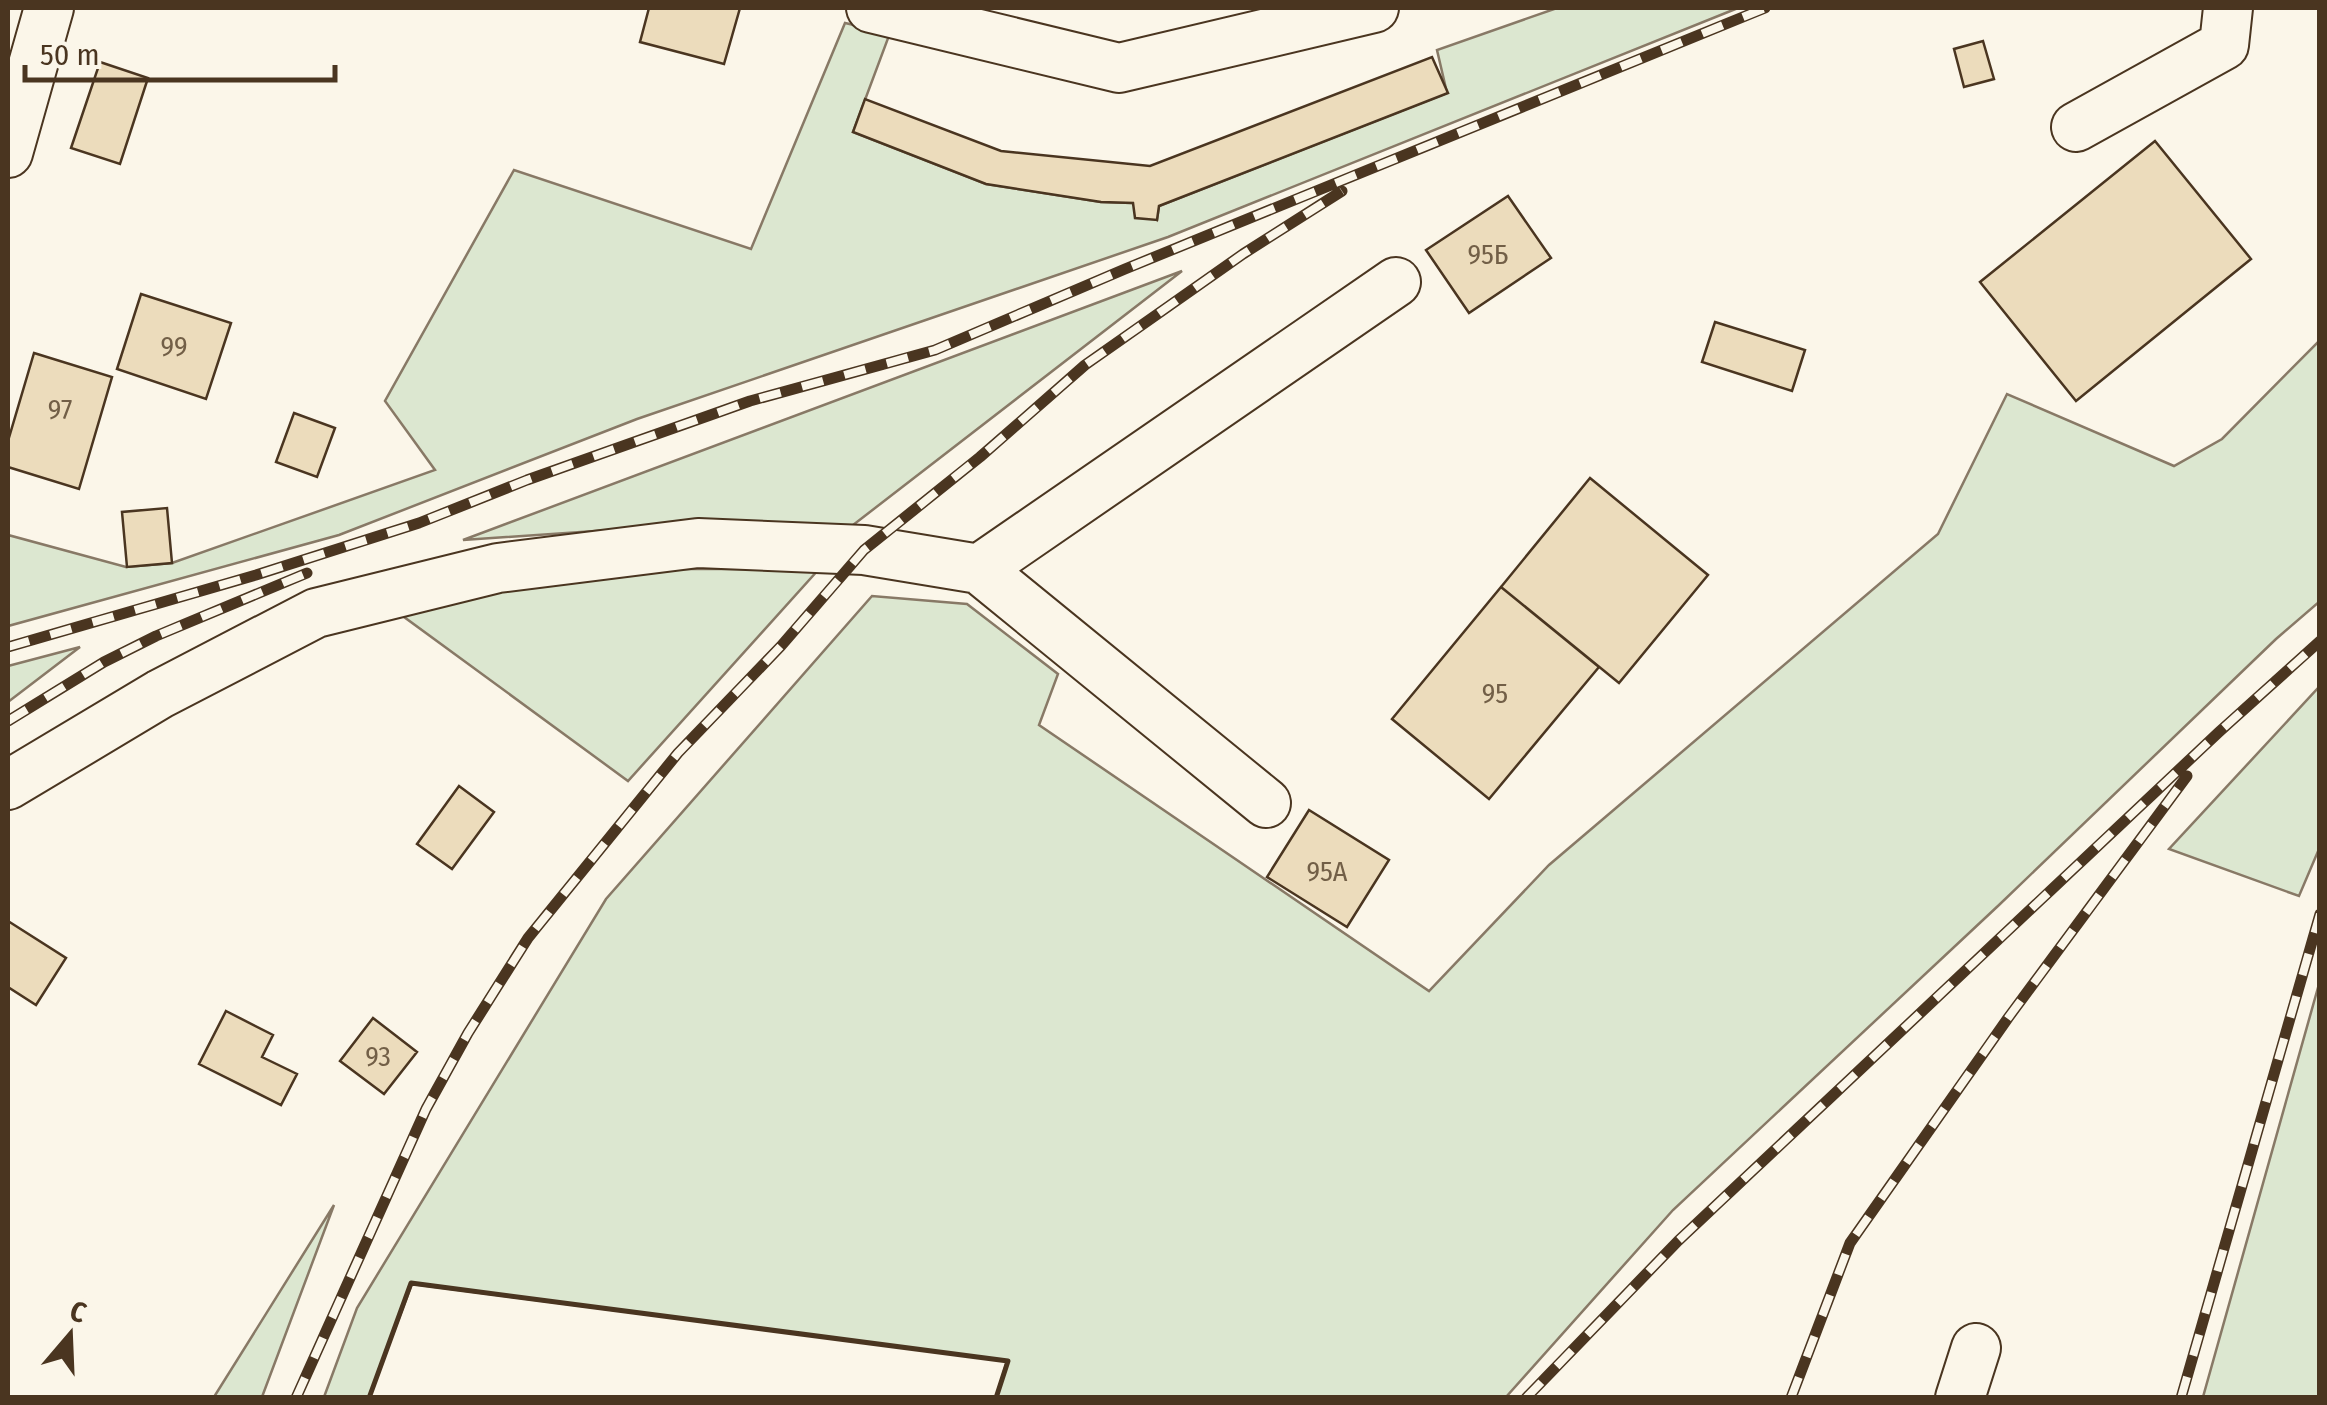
<svg xmlns="http://www.w3.org/2000/svg" width="2327" height="1405" viewBox="0 0 2327 1405" font-family="'Fira Sans Condensed',sans-serif">
  <style>
    .green { fill: #dce7d0; stroke: #887966; stroke-width: 2.5 }
    .building { fill: #ecdcbc; stroke: #4a3520; stroke-width: 2.5 }
    .lines { fill: none; stroke-linecap: round; stroke-linejoin: round }
    .minor-casing { stroke: #4a3520; stroke-width: 52 }
    .minor { stroke: #fbf6e9; stroke-width: 48 }
    .rail-casing { stroke: #4a3520; stroke-width: 11 }
    .rail { stroke: #fbf6e9; stroke-width: 8; stroke-dasharray: 22; stroke-linecap: butt }
    .wall { stroke: #4a3520; stroke-width: 5 }
    .labels { text-anchor: middle; stroke-width: 8; stroke-linejoin: round; paint-order: stroke }
    .number-label { font-size: 28px; fill: #725f47 }
  </style>
  <rect width="100%" height="100%" fill="#fbf6e9"/>
  <path class="green" d="M1557,8H1738L1168,237L637,419L339,535L8,626V535L126,567L172,563L435,470L385,401L514,170L751,249L845,23L890,33L853,132L986,184L1101,202L1133,203L1157,220L1159,206L1447,93L1437,50Z
    M1182,271L844,532L697,524L463,540Z
    M2319,341V602L2276,639L1999,905L1673,1210L1506,1397H996L1007,1361L412,1284L369,1397H324L357,1308L606,899L872,596L967,604L1058,674L1039,725L1429,991L1549,865L1938,534L2007,394L2174,466L2222,439Z
    M598,569H819L628,781L400,614Z
    M80,647L8,702V666Z
    M2319,687V849L2299,896L2169,849Z
    M2319,984V1397H2203Z
    M334,1205L262,1397H213H214Z"/>
  <path class="building" d="M649,8H740L724,64L640,42Z
    M1983,41L1994,79L1964,87L1954,49Z
    M1432,57L1448,93L1159,206L1157,220L1135,218L1133,203L1101,202L986,184L853,132L865,99L1001,151L1150,166Z
    M100,62L148,78L120,164L71,148Z
    M2155,141L2251,259L2076,401L1980,282Z
    M1508,196L1551,258L1469,313L1426,250Z
    M141,294L231,323L206,399L117,369Z
    M1715,322L1805,350L1792,391L1702,362Z
    M34,353L112,377L79,489L8,467V441Z
    M294,413L335,428L317,477L276,462Z
    M1590,478L1708,575L1619,683L1501,587Z
    M167,508L172,563L127,567L122,512Z
    M1501,587L1599,667L1489,799L1392,719Z
    M459,786L494,812L452,869L417,844Z
    M1309,810L1389,860L1347,927L1267,877Z
    M8,921L66,958L36,1005L8,987Z
    M226,1011L273,1035L262,1057L297,1074L281,1105L199,1064Z
    M373,1018L417,1052L384,1094L340,1061Z"/>
  <g class="lines">
    <defs>
      <path id="minor" d="M871,8L1119,68L1374,8
        M2076,127L2224,45L2228,8
        M8,153L49,8
        M979,569L1396,282
        M8,785L160,694L316,613L498,568L698,543L864,550L979,569L1266,803
        M1960,1398L1976,1348"/>
    </defs>
    <use href="#minor" class="minor-casing"/>
    <use href="#minor" class="minor"/>
    <defs>
      <path id="rail" d="M8,647L256,575L419,523L527,480L750,401L935,350L1125,269L1765,8
        M8,721L104,662L156,636L307,573
        M296,1398L426,1109L468,1033L528,938L678,753L781,646L864,550L980,457L1085,365L1243,254L1342,191
        M1526,1398L1678,1241L2219,732L2320,641
        M1791,1398L1850,1243L2008,1018L2187,776
        M2181,1398L2320,914"/>
    </defs>
    <use href="#rail" class="rail-casing"/>
    <use href="#rail" class="rail"/>
    <path class="wall" d="M369,1398L411,1283L1008,1361L996,1398"/>
  </g>
  <g class="labels">
    <g class="number-label">
      <text x="1488" y="264">95Б</text>
      <text x="174" y="356">99</text>
      <text x="60" y="419">97</text>
      <text x="1495" y="703">95</text>
      <text x="1327" y="881">95А</text>
      <text x="378" y="1066">93</text>
    </g>
  </g>
  <rect width="2327" height="1405" fill="none" stroke="#4a3520" stroke-width="20"/>
  <g transform="translate(70 1335) rotate(19)" stroke="#fbf6e9" stroke-width="8" paint-order="stroke">
  <path d="M0-8L18 38L0 25L-18 38Z" fill="#4a3520"/>
  <text y="-15" font-size="28" font-weight="bold" text-anchor="middle" fill="#4a3520">С</text>
  </g>
  <path d="M25 65v15h310v-15" fill="none" stroke="#4a3520" stroke-width="5"/>
  <text x="40" y="65" font-size="30" fill="#4a3520" stroke="#fbf6e9" stroke-width="8" paint-order="stroke">50 m</text>
</svg>
